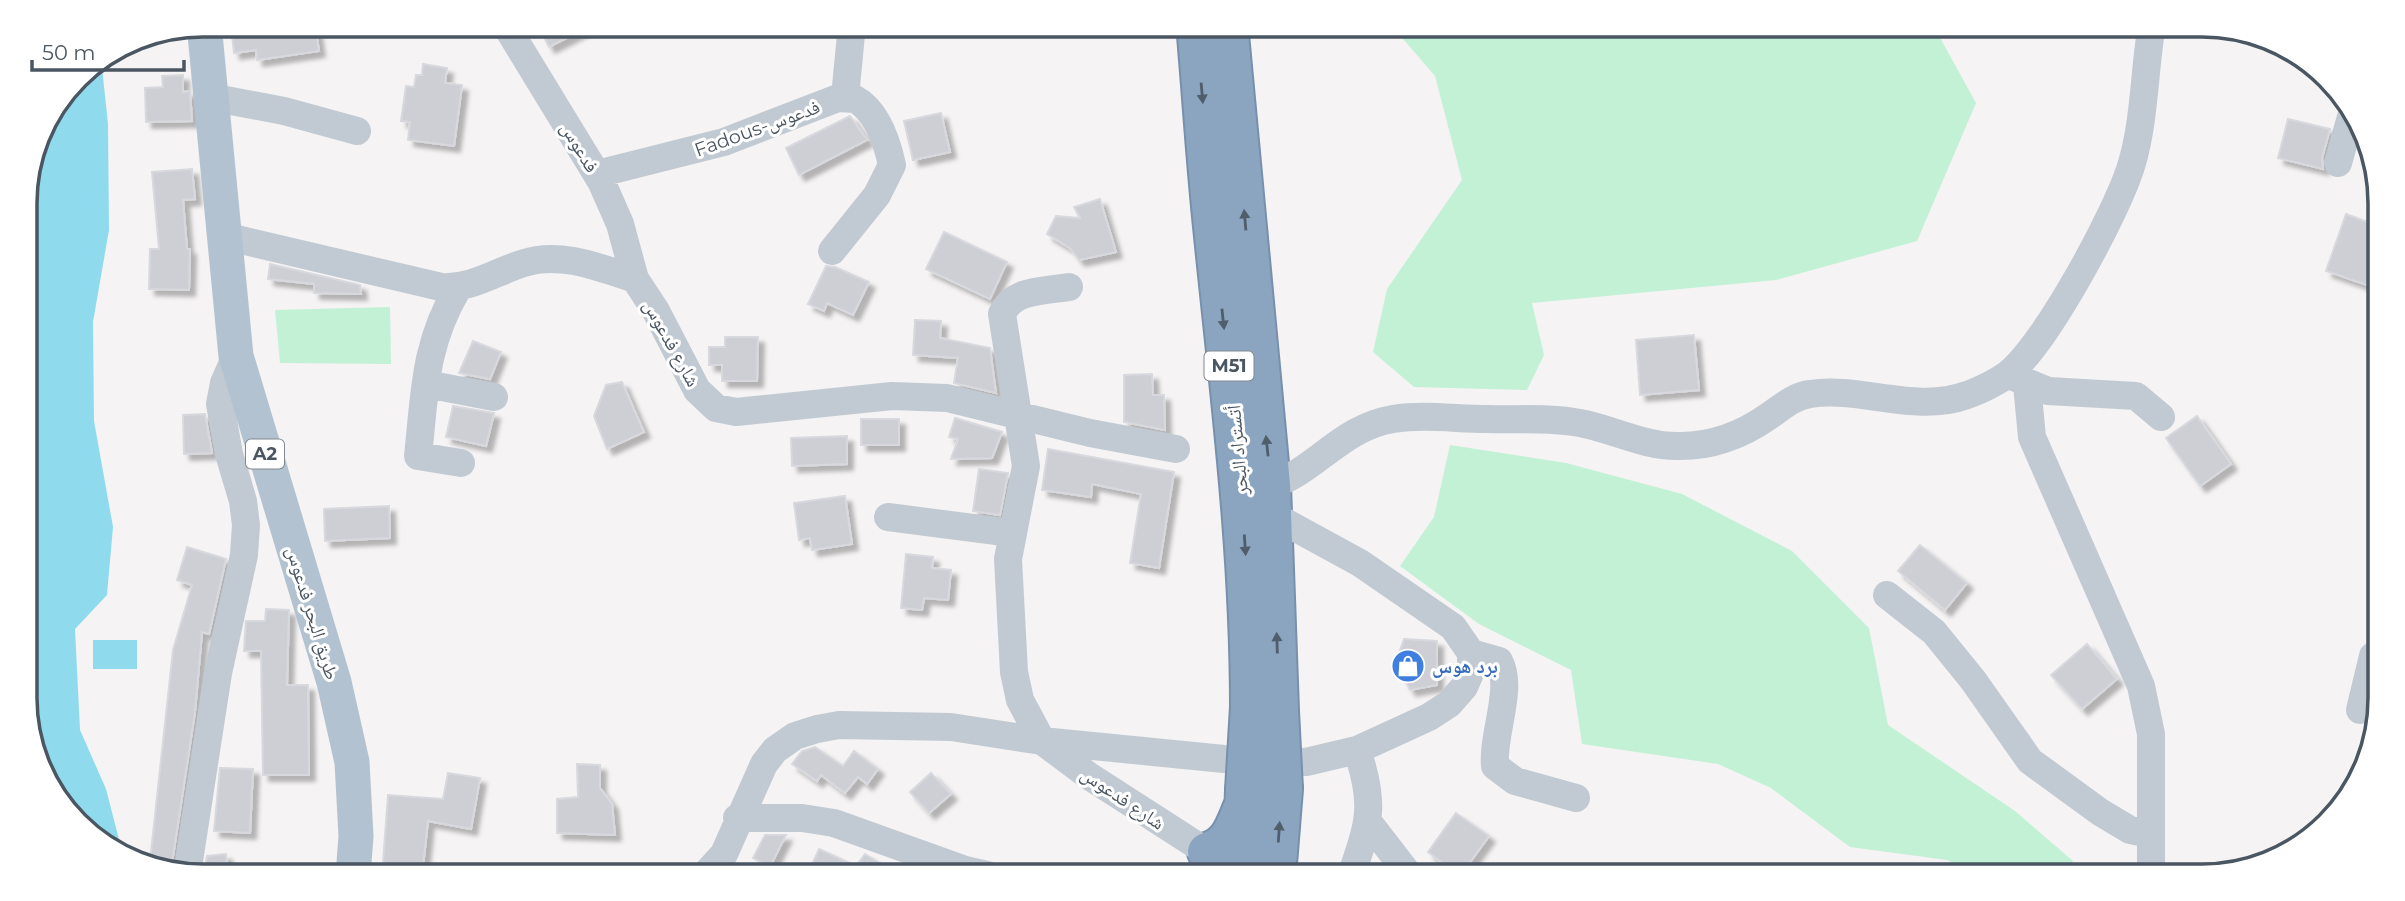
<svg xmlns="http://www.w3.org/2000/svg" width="2405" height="901" viewBox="0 0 2405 901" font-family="Montserrat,'Noto Naskh Arabic',sans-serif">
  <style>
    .green { fill: #c3f1d5 }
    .water { fill: #90daee }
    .building { fill: #cdcfd5; stroke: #d7d9de; stroke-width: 2; filter: url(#shadow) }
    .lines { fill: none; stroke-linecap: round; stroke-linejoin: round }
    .highway-casing { stroke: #7690ad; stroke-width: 42 }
    .minor { stroke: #c1cad2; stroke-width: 28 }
    .major { stroke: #b3c2d1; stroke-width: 35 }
    .highway { stroke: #8ba5c1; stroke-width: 38 }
    .highway-bridge-casing { stroke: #7690ad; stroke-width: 42; stroke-linecap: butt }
    .highway-bridge { stroke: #8ba5c1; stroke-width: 38 }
    .oneway { fill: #505e6b }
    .labels { text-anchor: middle; stroke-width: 6; stroke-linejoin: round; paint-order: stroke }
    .shield { fill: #fff; stroke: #808990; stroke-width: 2 }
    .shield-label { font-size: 18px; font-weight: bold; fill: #4a5661 }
    .street-label { font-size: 19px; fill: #4a5661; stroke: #fff }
    .shop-label { font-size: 19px; font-weight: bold; fill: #366cbe; stroke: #fff; text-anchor: start }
    .rim { fill: none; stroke: #4a5661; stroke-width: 3.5 }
  </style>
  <defs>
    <filter id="shadow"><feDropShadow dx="6" dy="6" stdDeviation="2" flood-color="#0004"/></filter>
  </defs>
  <rect width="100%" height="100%" fill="#f5f3f3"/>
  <path class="green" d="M1391,25H1933L1976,103L1917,241L1776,280L1532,303L1544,355L1527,390L1414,387L1373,352L1387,289L1462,180L1435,76Z
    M390,307L391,364L280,363L275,310Z
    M1450,445L1566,463L1682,494L1792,551L1869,628L1888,725L2015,811L2073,861L2059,876H1982L1947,860L1850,847L1771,788L1718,764L1582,744L1571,670L1479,624L1400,566L1434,517Z"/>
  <path class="water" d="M101,58L108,124L109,230L93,322L94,421L113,527L107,595L75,629L80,730L106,789L122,851L69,816L28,733L25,190L43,123L85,69Z
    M93,640H137V669H93Z"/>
  <path class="building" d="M243,24H315L319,51L257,60L256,50L234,53L231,26Z
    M538,24H594L549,47Z
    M423,64L447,68L445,83L462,85L454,146L408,140L410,122L401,121L406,86L414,87L416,75H422Z
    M183,75V92L190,91L192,121L146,122L145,88L163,87L162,76Z
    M941,113L950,152L913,160L904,121Z
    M850,116L867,140L799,175L786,148Z
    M2288,119L2330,129L2322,158L2323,169L2278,158Z
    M192,169L195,199L183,200L187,249H190L189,290L149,289L150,249H159L152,172Z
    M1100,199L1116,252L1079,260L1070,248L1047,234L1056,216L1080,218L1074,207Z
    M2346,214L2378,226V265L2370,286L2326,271Z
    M944,232L1007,262L990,299L926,269Z
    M270,264L360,285L361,294L314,293V284L268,279Z
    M826,266L835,267L869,282L853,315L827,303L824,311L808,304Z
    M915,320L941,321L940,338L990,348L996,393L954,383L958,358L913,355Z
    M1694,335L1699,390L1640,395L1636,340Z
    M725,337H758L757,381H722V365H709V347H725Z
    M473,341L501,352L490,379L459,373Z
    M1152,374L1153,395H1164L1165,430L1124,422V375Z
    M622,382L644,432L607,449L594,416L606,385Z
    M453,406L494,413L486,446L446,437Z
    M205,414L212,453L184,454L183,415Z
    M2197,416L2231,464L2200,486L2166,438Z
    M955,418L1002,432L992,458L951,459L958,439L949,437Z
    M861,419H899V445H861Z
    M847,436V464L792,466L791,438Z
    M1048,449L1174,472L1159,568L1130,563L1141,494L1092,484L1091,497L1042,490Z
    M979,469L1008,473L1000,515L973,511Z
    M845,496L852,544L812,550L810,538L799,540L794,503Z
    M389,506L390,538L325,541L324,509Z
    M1920,545L1967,583L1945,610L1898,571Z
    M187,547L226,559L209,634L202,632L195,712L172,863L150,861L173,650L192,585L177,580Z
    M906,554L933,557L932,568L951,570L948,600L924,598L922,610L901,608Z
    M266,609L289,610L287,685H308L309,775H263L261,651H244L246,621H265Z
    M1404,639L1437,641V685L1410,690L1396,662Z
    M2087,644L2117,679L2082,709L2051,675Z
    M815,747L843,766L854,751L878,769L867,784L858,777L845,793L821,775L817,781L792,764L802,751Z
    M577,764L600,765V788L612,804L615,835L557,833V799L578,797Z
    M220,768L253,769L250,833L214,831Z
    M448,773L480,778L471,829L428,821L422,876H382L388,795L443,799Z
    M931,773L951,794L929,813L910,792Z
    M1456,813L1489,836L1460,876L1428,852Z
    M765,835H786L770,867L753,858Z
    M819,849L856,866L865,854L901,876H807Z
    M226,854L228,876L203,877L207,856Z"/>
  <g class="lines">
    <defs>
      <path id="highway" d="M1196,24C1202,92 1206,159 1213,226C1229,386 1250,545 1250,707
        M1228,24L1271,485L1279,711
        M1207,852C1230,845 1234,828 1243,807
        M1242,876L1245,790
        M1276,876L1283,789"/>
    </defs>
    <use href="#highway" class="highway-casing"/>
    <path class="minor" d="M505,24L602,183L620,224L635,279
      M210,97L284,111L357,131
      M845,97L852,24
      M2338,163L2351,117
      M597,174L724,142L838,98L855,99C877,111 887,142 892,165L877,195L832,251
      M224,236L441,287C472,289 495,272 524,263C561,251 600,268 635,279L656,311L697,390L716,408L736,412L892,396L947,398L1090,433L1176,449
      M1069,287C1045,291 1013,289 1002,314L1026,466L1008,559L1014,672L1020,700L1042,741L1089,776L1207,852
      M458,288C424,345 425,392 418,456L461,463
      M2014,377L2048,391L2136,396L2161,417
      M426,384L494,397
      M2027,385L2032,437L2141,686L2151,734V876
      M1271,485C1316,471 1340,428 1393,419C1424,414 1456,419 1487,419C1518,420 1549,417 1580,423C1612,429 1644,446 1676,446C1710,447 1742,435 1769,416C1782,407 1794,396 1810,394C1861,386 1915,414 1967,395C1979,391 1997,382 2008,374C2045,346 2119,209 2132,163C2145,118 2144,71 2152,24
      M888,517L1012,533
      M1887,595L1934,632L1973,680L2030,761L2100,812L2130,830L2150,834
      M1471,653L1499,661C1514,688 1492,734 1495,766L1515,781L1576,798
      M2360,710L2373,656
      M737,818H802L834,823L965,870L987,875
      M1369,823L1410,876
      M187,874L218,673L244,555L246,525L243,501L229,454L220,404L224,383L236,356
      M704,876L724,854L764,764L775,750L795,736L817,729L839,725L951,727L1042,741L1224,759L1306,762L1357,750L1429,717L1449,704L1464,687L1471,671V653L1453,627L1360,563L1272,515
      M1351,876C1369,823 1376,806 1357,750"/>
    <path class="major" d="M204,24L236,356L334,682L352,762L356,836L353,876"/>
    <use href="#highway" class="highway"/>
    <defs>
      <path id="highway-bridge" d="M1279,711L1283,789
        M1245,790L1250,707"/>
    </defs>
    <use href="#highway-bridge" class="highway-bridge-casing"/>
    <use href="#highway-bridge" class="highway-bridge"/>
  </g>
  <defs><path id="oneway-solid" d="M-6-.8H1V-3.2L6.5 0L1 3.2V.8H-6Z" transform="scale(1.75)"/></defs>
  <g class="oneway">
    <use href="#oneway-solid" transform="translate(1202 93) rotate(85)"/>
    <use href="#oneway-solid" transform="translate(1245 220) rotate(-95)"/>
    <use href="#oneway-solid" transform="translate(1223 319) rotate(84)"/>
    <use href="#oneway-solid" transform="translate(1267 446) rotate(-96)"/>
    <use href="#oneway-solid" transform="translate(1245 545) rotate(86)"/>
    <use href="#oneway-solid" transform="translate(1277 643) rotate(-92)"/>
    <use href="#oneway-solid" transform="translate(1279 832) rotate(-86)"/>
  </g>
  <defs>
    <symbol id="shop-disc" viewBox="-11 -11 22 22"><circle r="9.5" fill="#3f7fe0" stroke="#fff"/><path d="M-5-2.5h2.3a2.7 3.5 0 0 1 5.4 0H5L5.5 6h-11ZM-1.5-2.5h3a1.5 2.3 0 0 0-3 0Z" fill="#fff"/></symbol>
  </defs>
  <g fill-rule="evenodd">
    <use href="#shop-disc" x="1389" y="647" width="38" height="38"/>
  </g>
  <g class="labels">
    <g class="shield">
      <rect x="1204.5" y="351.5" width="49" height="29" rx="5"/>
      <rect x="246" y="439.5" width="38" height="29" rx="5"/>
    </g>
    <g class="shield-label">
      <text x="1229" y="372">M51</text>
      <text x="265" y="460">A2</text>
    </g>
    <g class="street-label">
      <text transform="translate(757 128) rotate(-20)" y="7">Fadous-فدعوس</text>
      <text transform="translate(580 147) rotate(59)" y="7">فدعوس</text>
      <text transform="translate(672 343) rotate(61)" y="7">شارع فدعوس</text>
      <text transform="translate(1237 450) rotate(-95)" y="7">أتستراد البحر</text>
      <text transform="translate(313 613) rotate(73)" y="7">طريق البحر فدعوس</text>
      <text transform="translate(1123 798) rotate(34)" y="7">شارع فدعوس</text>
    </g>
    <g class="shop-label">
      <text x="1432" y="673">برد هوس</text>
    </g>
  </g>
  <path d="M0 0H2405V901H0ZM203 37H2202A166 166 0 0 1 2368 203V698A166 166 0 0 1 2202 864H203A166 166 0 0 1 37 698V203A166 166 0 0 1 203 37Z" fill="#fff" fill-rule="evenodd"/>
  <path class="rim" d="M203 37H2202A166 166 0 0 1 2368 203V698A166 166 0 0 1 2202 864H203A166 166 0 0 1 37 698V203A166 166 0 0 1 203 37Z"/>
  <path d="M32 60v10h152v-10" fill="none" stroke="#4a5661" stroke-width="3.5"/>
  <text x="42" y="60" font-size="21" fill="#4a5661" stroke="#ffffff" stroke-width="5" paint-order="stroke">50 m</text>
</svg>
